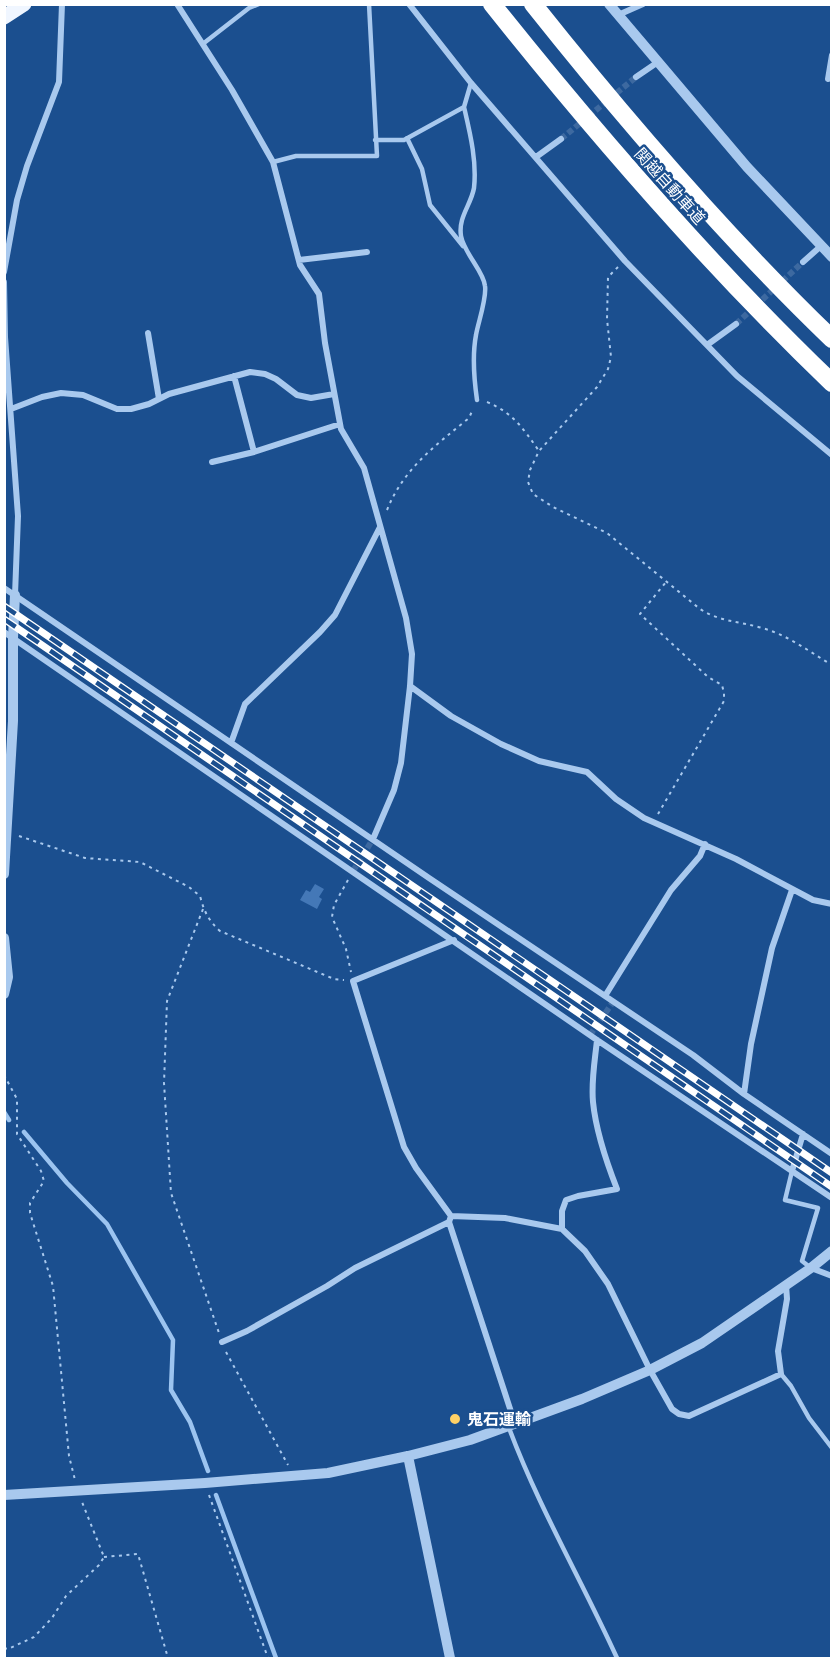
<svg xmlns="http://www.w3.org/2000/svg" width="836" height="1663" viewBox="0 0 836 1663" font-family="Helvetica,'Noto Sans JP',sans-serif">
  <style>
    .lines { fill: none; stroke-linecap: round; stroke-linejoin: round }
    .stream { stroke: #9cc4f0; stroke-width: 4.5 }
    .building { fill: #4478b7 }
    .minor-tunnel { stroke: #3d69a0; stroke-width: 6; stroke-dasharray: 6 3; stroke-linecap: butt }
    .path { stroke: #a9c9ee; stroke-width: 2; stroke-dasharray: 3 4.5; stroke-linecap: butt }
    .service { stroke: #a9c9ee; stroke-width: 4.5 }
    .minor { stroke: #a9c9ee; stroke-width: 6 }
    .tertiary { stroke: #a9c9ee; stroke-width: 10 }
    .primary { stroke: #f0f6ff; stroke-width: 15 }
    .motorway { stroke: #fff; stroke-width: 18 }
    .rail-casing { stroke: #fff; stroke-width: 7 }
    .rail { stroke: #1b4f8f; stroke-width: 4.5; stroke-dasharray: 14; stroke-linecap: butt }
    .poi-dot { fill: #ffd166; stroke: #1b4f8f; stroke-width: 2 }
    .labels { text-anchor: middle; stroke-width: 5; stroke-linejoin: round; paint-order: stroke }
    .street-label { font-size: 16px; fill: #fff; stroke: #1b4f8f }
    .poi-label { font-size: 16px; font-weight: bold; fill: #fff; stroke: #1b4f8f; text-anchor: start }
  </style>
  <rect width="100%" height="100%" fill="#1b4f8f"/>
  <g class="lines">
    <path class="stream" d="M4,1112L9,1120
      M24,1132L67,1183L107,1224L173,1340L171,1390L190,1422L208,1471
      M216,1495L276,1658"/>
  </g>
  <path class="building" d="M315,884L324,889L319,897L322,899L317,909L300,900L306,890L310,892Z"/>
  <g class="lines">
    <path class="minor-tunnel" d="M561,139L636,77
      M736,324L803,262
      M353,871L373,839
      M590,1035L613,1002"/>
    <path class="path" d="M618,267L608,277L607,319L611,357L608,369L597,387L539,451L530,470L528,482L533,494L553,507L607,533L700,609C720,622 739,621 762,628C788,635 808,651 832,665
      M487,402C513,413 523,428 539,451
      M387,510C404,468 435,446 469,418L473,409
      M658,814L724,701V693L722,685L708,677L640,614L666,582
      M19,836L85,858L140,862L189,887L200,896C204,911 208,920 220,931L334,979L344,980
      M348,880L334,905L332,917L346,949L351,972
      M203,909L167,1001L164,1083L171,1193L219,1333
      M4,1075L17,1099V1134L41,1171L44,1181L30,1203V1213L53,1286L69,1456L75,1480
      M226,1352L288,1465
      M209,1495L268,1658
      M104,1557L138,1554L168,1658
      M4,1648L8,1649L34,1637L52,1618L66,1596L99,1565L104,1557L82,1502"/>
    <path class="service" d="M204,43L249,8L259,4
      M464,107C470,133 477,161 474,188C471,205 458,217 461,236C464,253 484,272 485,286C487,298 478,323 476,335C472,356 474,379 477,400
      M407,138L422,169L430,205L463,246
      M375,140H404L464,107L471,83
      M273,162L296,156H377L369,4
      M792,1171L785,1200L818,1208L802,1261L811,1268
      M781,1374L791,1386L809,1418L832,1448
      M509,1428C539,1508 582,1581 617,1658"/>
    <path class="minor" d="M177,4L232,90L273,162L300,265L319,294L325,343L341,429L364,468L406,618L412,654L410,686L401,763L394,790L373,839
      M409,4L471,83L625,261L737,376L832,455
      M618,15L643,4
      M636,77L658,62
      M828,79L832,55
      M536,157L561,139
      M299,260L367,252
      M803,262L821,246
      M4,272L17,200L27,166L59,82L62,4
      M4,282L5,337L18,516L15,595
      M148,333L159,399
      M707,345L736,324
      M234,376L254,452
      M11,409L42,397L61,393L83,395L117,409H131L149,404L169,394L250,372L265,374L276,379L297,395L311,398L334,394
      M212,462L254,452L340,424
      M4,588L429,878L693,1055L744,1094L832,1154
      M4,632L597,1040L832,1198
      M410,686L451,716L501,744L539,761L587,772L616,799L644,818L736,859L813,900L832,904
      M231,743L245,704L320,632L335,615L380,527
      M454,940L353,981L404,1147L416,1168L451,1216L449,1222L515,1424
      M605,996L671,890L700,856L705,844
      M744,1094L751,1044L772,948L792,890
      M792,1171L803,1134
      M451,1216L505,1218L562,1229L585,1251L608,1284L650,1370L672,1409L679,1414L689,1416L781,1374L778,1351L787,1299L786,1285
      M562,1229V1211L566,1200L578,1196L617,1189C606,1161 596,1132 593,1102C591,1081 595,1060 597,1040
      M811,1268L832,1276
      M222,1342L247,1331L327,1286L355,1268L449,1222"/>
    <path class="tertiary" d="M609,4L747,167L832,257
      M4,874L13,721V638L15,595
      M4,938L8,977L4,994
      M408,1456L450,1658
      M4,1495L205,1483L328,1473L408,1456L470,1440L582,1399L650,1370L702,1343L811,1268L832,1251"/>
    <path class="primary" d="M4,17L24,4"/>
    <path class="motorway" d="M492,4C598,137 709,265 832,383
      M533,4C626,121 724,235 832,339"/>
    <defs>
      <path id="rail" d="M4,606L832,1173
        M4,619L832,1187"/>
    </defs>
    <use href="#rail" class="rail-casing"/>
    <use href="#rail" class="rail"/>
  </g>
  <circle class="poi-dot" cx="455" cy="1419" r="6"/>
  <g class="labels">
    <g class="street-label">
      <text transform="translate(670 186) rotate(48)" y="6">関越自動車道</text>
    </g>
    <g class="poi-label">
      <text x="467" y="1425">鬼石運輸</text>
    </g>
  </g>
  <rect width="836" height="1663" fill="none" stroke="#ffffff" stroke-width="12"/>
</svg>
